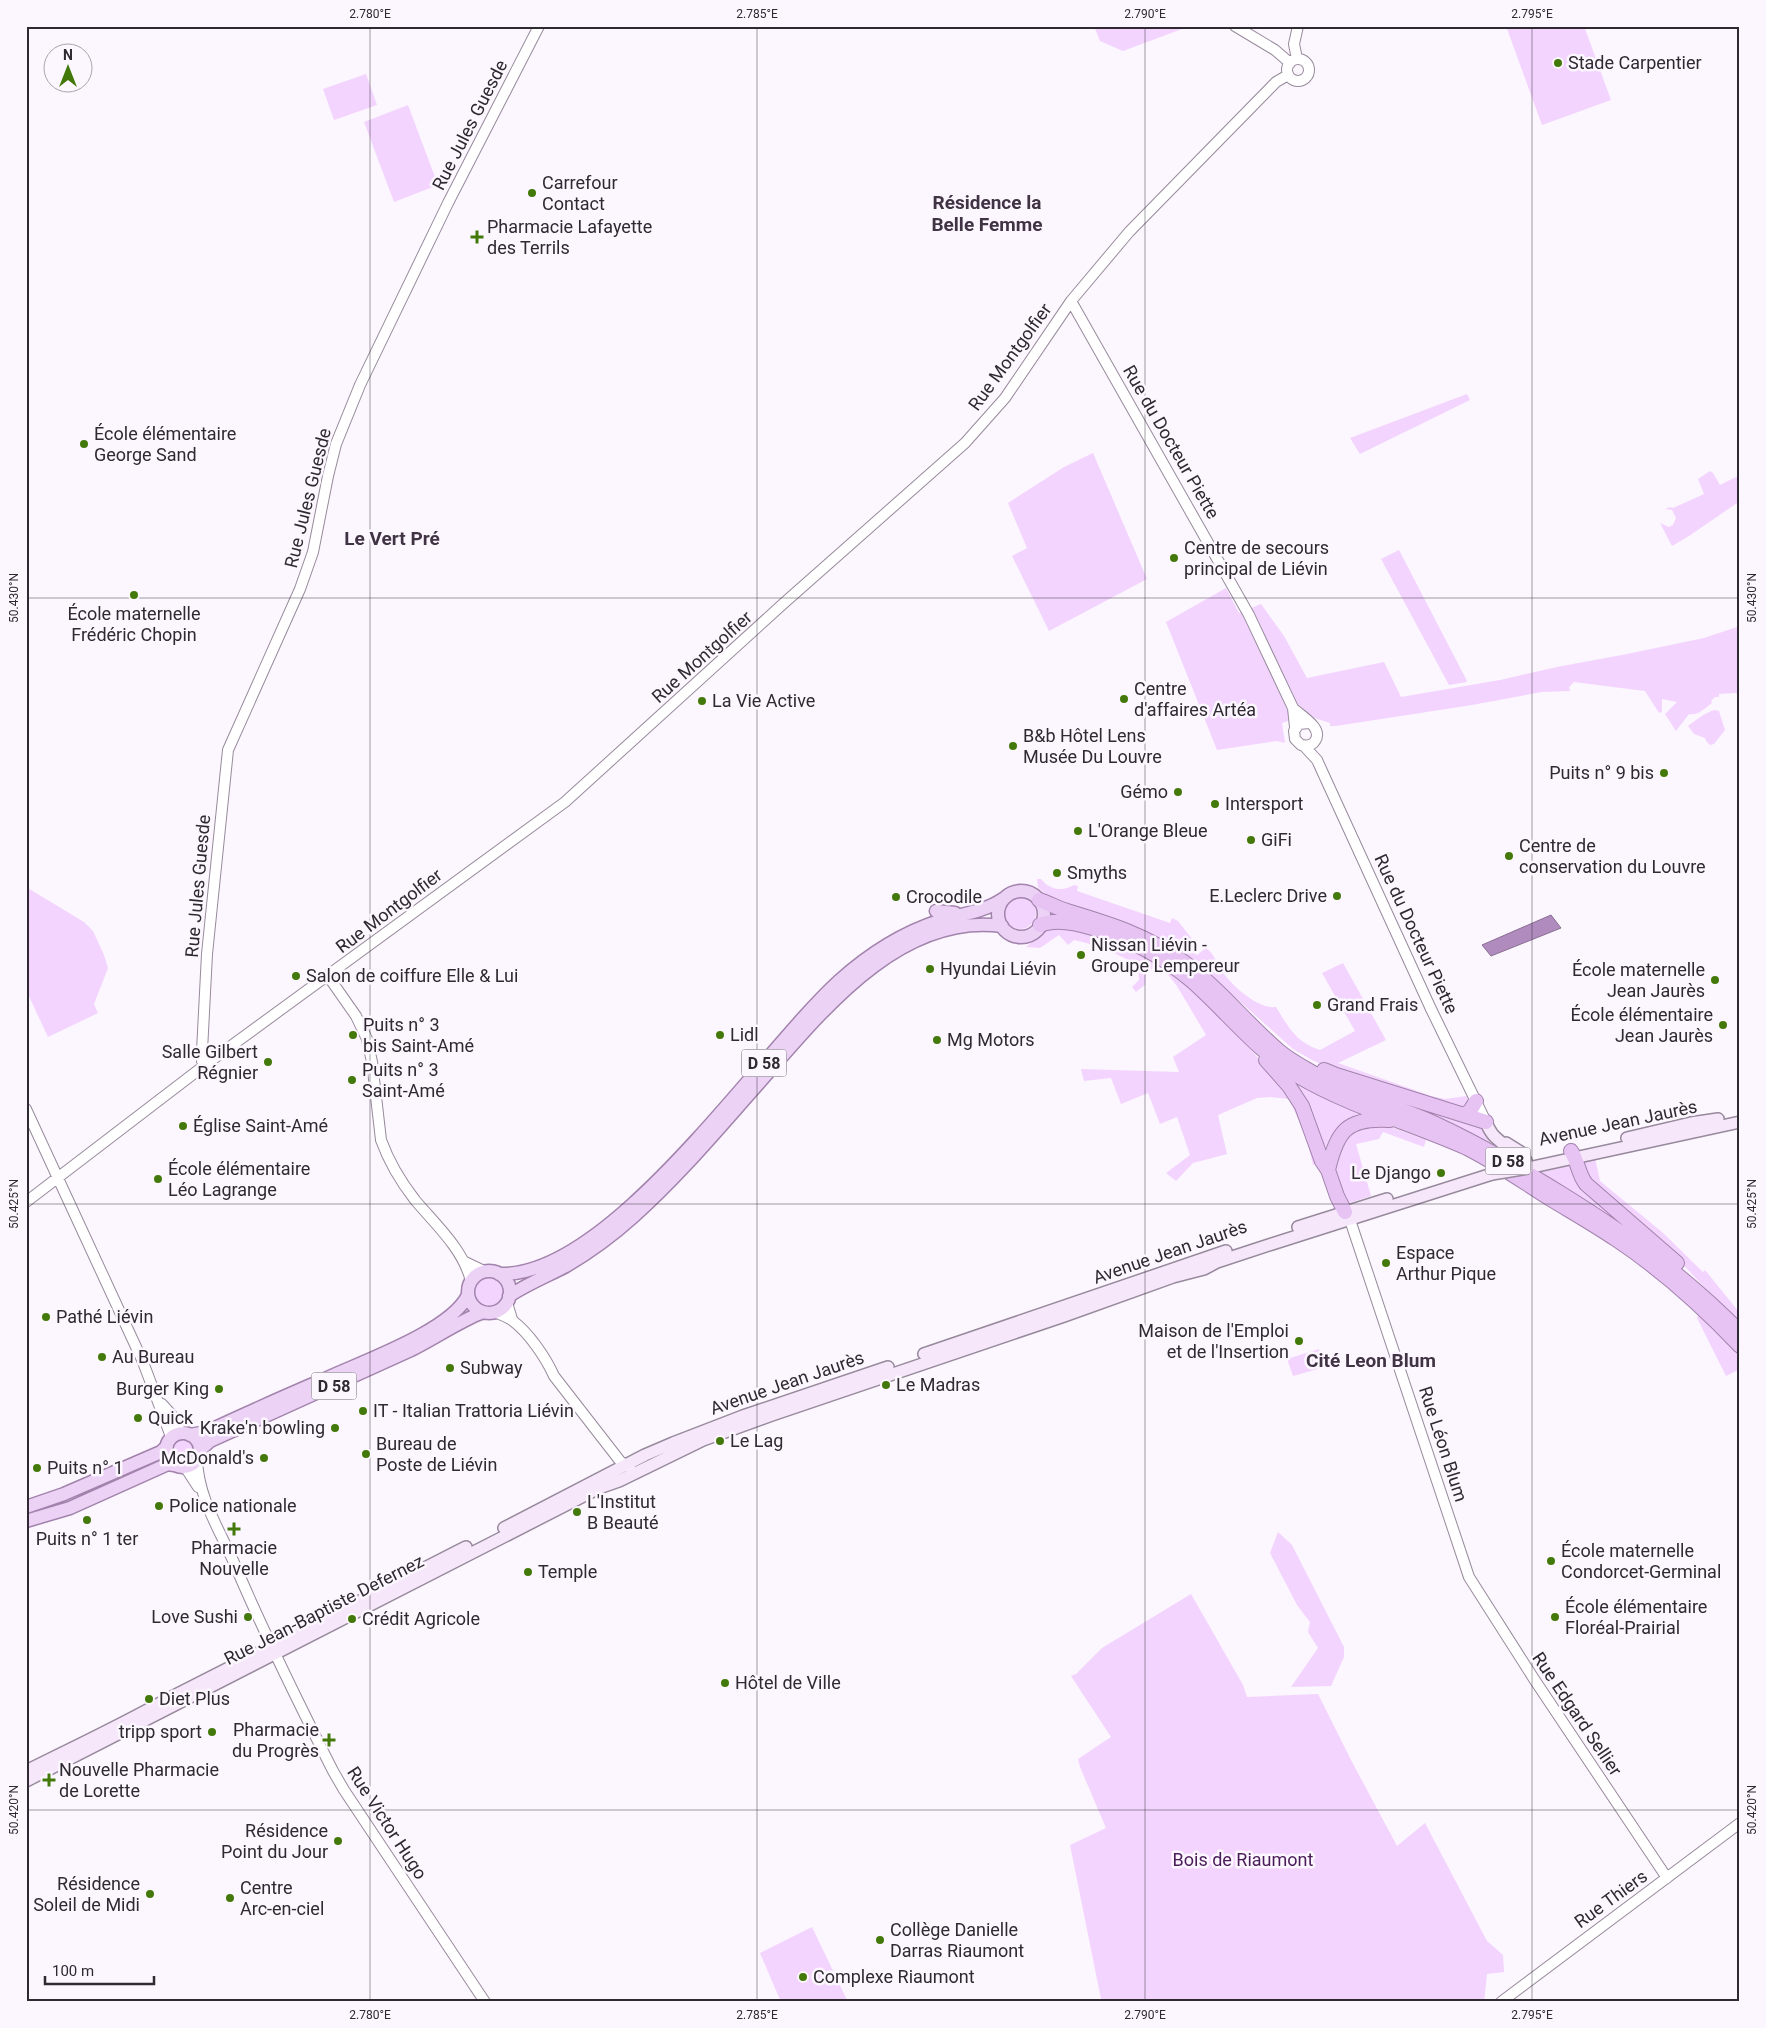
<svg xmlns="http://www.w3.org/2000/svg" width="1766" height="2028" viewBox="0 0 1766 2028" font-family="Roboto,sans-serif">
  <style>
    .green { fill: #f3d4fe }
    .water { fill: #b08bbe; stroke: #896e94 }
    .lines { fill: none; stroke-linecap: round; stroke-linejoin: round }
    .tertiary-casing { stroke: #978a9c; stroke-width: 12 }
    .secondary-casing { stroke: #978a9c; stroke-width: 14 }
    .primary-casing { stroke: #a283ac; stroke-width: 15 }
    .trunk-casing { stroke: #a283ac; stroke-width: 16 }
    .tertiary { stroke: #fff; stroke-width: 10 }
    .secondary { stroke: #f6e8fa; stroke-width: 11 }
    .primary { stroke: #ecd2f5; stroke-width: 12 }
    .trunk { stroke: #e6c3f2; stroke-width: 14 }
    .secondary-bridge-casing { stroke: #978a9c; stroke-width: 14; stroke-linecap: butt }
    .secondary-bridge { stroke: #f6e8fa; stroke-width: 11 }
    .ticks { fill: none; stroke: #2f2931; stroke-width: 1; stroke-opacity: 0.45 }
    .poi-dot { fill: #43790a; stroke: #fcf6fe; stroke-width: 2 }
    .labels { text-anchor: middle; stroke-width: 5; stroke-linejoin: round; paint-order: stroke }
    .shield { fill: #fcf6fe; stroke: #6c666e; stroke-width: 1 }
    .shield-label { font-size: 16px; font-weight: bold; fill: #2f2931 }
    .poi-label { font-size: 18px; fill: #2f2931; stroke: #fcf6fe; text-anchor: start }
    .street-label { font-size: 18px; fill: #2f2931; stroke: #fcf6fe }
    .park-label { font-size: 18px; fill: #4b1c5a; stroke: #fcf6fe }
    .neighbourhood-label { font-size: 19px; font-weight: bold; fill: #403444; stroke: #fcf6fe }
    .neatline { fill: none; stroke: #2f2931; stroke-width: 2 }
    .ticks-label { font-size: 12px; text-anchor: middle; fill: #2f2931 }
  </style>
  <rect width="100%" height="100%" fill="#fcf6fe"/>
  <path class="green" d="M1094,26H1190L1123,51L1100,41Z
    M1506,26H1584L1611,100L1542,125Z
    M366,74L377,105L334,120L323,89Z
    M408,105L438,185L394,202L364,122Z
    M1467,394L1470,400L1360,454L1350,438Z
    M1093,453L1147,579L1049,631L1012,556L1027,548L1008,503L1064,467Z
    M1710,471L1713,473L1720,485L1740,475V501L1689,536L1672,546L1660,523L1669,527L1673,525L1676,518L1672,510L1665,509L1670,507L1673,508L1704,494L1698,479Z
    M1399,550L1466,679L1467,682L1449,685L1381,559Z
    M1226,588L1239,613L1261,604L1284,636L1307,678L1384,662L1401,697L1500,680L1557,667L1627,654L1704,638L1740,626V699L1736,693L1719,694V697H1715L1711,701L1712,703C1705,708 1698,716 1689,714L1676,731L1665,714L1677,702L1662,699V712L1659,713L1645,691L1574,682L1569,687L1570,691L1542,692L1472,705L1336,726H1330V723L1305,715L1282,723L1285,743L1277,741L1217,750L1166,622Z
    M1714,710L1719,711L1725,730L1714,744L1710,745L1706,741L1705,738L1694,734L1688,726C1696,720 1705,713 1714,710Z
    M1037,879H1041C1050,890 1062,892 1074,885L1078,886L1077,891L1170,923L1172,918L1178,921L1192,939L1186,944L1197,955L1206,948C1215,954 1217,965 1224,974C1235,988 1258,1009 1276,1007C1289,1028 1296,1042 1320,1050L1355,1031L1322,973L1343,963L1386,1040L1338,1063L1431,1096L1445,1099L1467,1096L1468,1104L1462,1108L1338,1072L1312,1060L1293,1049L1209,974L1045,894L1038,887Z
    M26,887L84,922L93,931L104,955L108,968L94,1004L98,1013L48,1037L26,990Z
    M1004 913a16 16 0 1 1 32 0a16 16 0 1 1-32 0Z
    M1056,927C1067,928 1079,929 1090,932C1158,950 1207,1000 1252,1051C1268,1069 1286,1086 1298,1106C1308,1124 1314,1143 1321,1162L1313,1165L1306,1136L1289,1099L1270,1097L1257,1098L1218,1115L1227,1154L1193,1163L1176,1181L1166,1173L1190,1155L1177,1117L1160,1124L1148,1093L1121,1104L1111,1078L1084,1081L1081,1069L1179,1072L1173,1057L1206,1035L1177,986L1159,963L1146,974L1145,985L1136,992L1132,987L1139,980L1138,965C1118,954 1097,945 1074,940L1068,945L1059,935L1040,948L1026,947L1043,932Z
    M1320,1071L1483,1128L1490,1141L1489,1143Z
    M1295,1081L1365,1113L1330,1146L1323,1147Z
    M1386,1125L1426,1140L1424,1147L1383,1132L1379,1139L1356,1144L1371,1196L1349,1203L1346,1202L1332,1170L1335,1150L1358,1127Z
    M1595,1158L1600,1181L1662,1232L1703,1272L1705,1270L1739,1312L1738,1314L1740,1316V1325L1675,1256L1589,1182L1583,1163L1585,1160Z
    M1571,1164L1663,1254L1534,1171Z
    M475 1292a15 15 0 1 1 30 0a15 15 0 1 1-30 0Z
    M1699,1314L1740,1354V1371L1738,1370L1726,1376L1697,1318Z
    M1319,1349L1325,1367L1293,1376L1287,1359Z
    M171 1450a12 12 0 1 1 24 0a12 12 0 1 1-24 0Z
    M1278,1532L1292,1545L1344,1647V1657L1331,1686L1291,1687L1318,1648L1308,1632L1310,1622L1297,1605L1270,1553Z
    M1191,1594L1243,1685L1247,1697L1318,1694L1351,1760L1397,1846L1425,1823L1487,1941L1503,1955L1504,1972L1487,1974L1484,2002H1094L1101,1999L1070,1845L1106,1828L1080,1767L1078,1759L1111,1737L1071,1676L1076,1674L1102,1648Z
    M812,1927L848,2002H781L760,1953Z"/>
  <path class="water" d="M1551,915L1561,928L1491,956L1482,945Z"/>
  <g class="lines">
    <defs>
      <path id="tertiary" d="M1235,26L1275,50L1290,63
        M1287 70a11 11 0 1 1 22 0a11 11 0 1 1-22 0Z
        M1297,59L1294,44L1298,26
        M1071,301L1249,615L1293,708L1295,727
        M1293,708C1301,716 1324,728 1315,741C1312,746 1306,746 1301,745L1295,739L1294,731L1299,724L1309,723
        M1304,746L1317,760L1322,771L1431,1009L1486,1122
        M328,976L356,1016L367,1039L372,1062L381,1140C389,1162 401,1182 415,1200C436,1225 463,1249 471,1281
        M205,1065L202,1061V1051L207,954L228,750L300,589L313,552L328,476L336,444L360,385L448,203L539,26
        M26,1109L143,1362L170,1434V1439
        M26,1202L205,1065L565,802L784,603L965,443L1005,398L1071,301L1129,232L1276,82L1288,75
        M1350,1220L1469,1577L1534,1679L1667,1878
        M465,1262L486,1272
        M507,1303L512,1319
        M495,1312C501,1315 508,1317 513,1321C529,1333 546,1358 554,1376L620,1461L630,1468
        M162,1404L171,1414L182,1434
        M197,1459C198,1500 223,1535 238,1572C267,1639 300,1706 333,1771L344,1790L485,2002
        M182,1467L187,1470L198,1487
        M1501,2002L1740,1823"/>
      <path id="secondary" d="M1486,1122C1492,1138 1498,1138 1508,1149C1517,1159 1515,1161 1528,1168L1740,1122
        M1627,1138L1691,1123L1718,1119
        M1506,1143L1522,1153L1526,1161
        M1298,1227L1387,1199
        M924,1354L1226,1251
        M504,1528L645,1455L673,1443L743,1416L888,1367
        M26,1771C72,1748 117,1727 162,1702L466,1547
        M26,1781L599,1488L619,1481L703,1440L772,1415L1064,1316L1173,1277L1204,1269L1217,1262L1272,1244L1492,1174"/>
      <path id="primary" d="M998 914a23 23 0 1 1 46 0a23 23 0 1 1-46 0Z
        M936,911L955,913
        M468 1292a21 21 0 1 1 42 0a21 21 0 1 1-42 0Z
        M499,1274C611,1278 760,1053 839,981C868,955 902,933 939,921C961,914 984,912 1003,899
        M509,1296C527,1284 547,1276 566,1266C590,1252 613,1235 633,1217C678,1177 718,1129 758,1084C819,1015 898,912 1002,926
        M166 1450a17 17 0 1 1 34 0a17 17 0 1 1-34 0Z
        M190,1435L206,1432C245,1414 285,1396 325,1379C361,1362 451,1331 468,1295
        M200,1450L210,1441L411,1350C435,1338 458,1322 483,1312
        M26,1507L64,1494L161,1452L167,1446
        M26,1521L70,1508L168,1464L174,1465"/>
      <path id="trunk" d="M1039,900C1049,903 1057,908 1067,911C1110,924 1147,935 1185,963C1219,988 1246,1023 1279,1051C1291,1061 1305,1068 1318,1076C1355,1098 1399,1106 1438,1125C1481,1145 1521,1169 1562,1194C1628,1235 1685,1276 1740,1332
        M1040,925C1056,918 1077,923 1093,928C1130,939 1163,956 1192,981C1227,1012 1257,1051 1298,1076C1351,1107 1411,1123 1467,1148C1495,1162 1522,1181 1549,1198C1572,1212 1595,1225 1617,1240C1662,1270 1703,1307 1740,1346
        M1266,1060L1289,1086L1302,1106L1322,1161L1328,1170L1337,1196L1345,1212
        M1324,1070L1336,1075L1486,1122
        M1465,1114L1470,1111L1476,1101
        M1571,1151C1578,1161 1578,1174 1586,1184L1677,1263
        M1328,1170C1337,1131 1347,1117 1390,1120"/>
    </defs>
    <use href="#tertiary" class="tertiary-casing"/>
    <use href="#secondary" class="secondary-casing"/>
    <use href="#primary" class="primary-casing"/>
    <use href="#trunk" class="trunk-casing"/>
    <use href="#tertiary" class="tertiary"/>
    <use href="#secondary" class="secondary"/>
    <use href="#primary" class="primary"/>
    <use href="#trunk" class="trunk"/>
    <defs>
      <path id="secondary-bridge" d="M1492,1174L1528,1168"/>
    </defs>
    <use href="#secondary-bridge" class="secondary-bridge-casing"/>
    <use href="#secondary-bridge" class="secondary-bridge"/>
  </g>
  <path class="ticks" d="M370,26V2002M757,26V2002M1145,26V2002M1532,26V2002M26,598H1740M26,1204H1740M26,1810H1740"/>
  <g class="poi-dot">
    <circle cx="1558" cy="63" r="5"/>
    <circle cx="532" cy="193" r="5"/>
    <path d="M474.5 229.5h5v5h5v5h-5v5h-5v-5h-5v-5h5z"/>
    <circle cx="84" cy="444" r="5"/>
    <circle cx="1174" cy="558" r="5"/>
    <circle cx="134" cy="595" r="5"/>
    <circle cx="1124" cy="699" r="5"/>
    <circle cx="702" cy="701" r="5"/>
    <circle cx="1013" cy="746" r="5"/>
    <circle cx="1664" cy="773" r="5"/>
    <circle cx="1178" cy="792" r="5"/>
    <circle cx="1215" cy="804" r="5"/>
    <circle cx="1078" cy="831" r="5"/>
    <circle cx="1251" cy="840" r="5"/>
    <circle cx="1509" cy="856" r="5"/>
    <circle cx="1057" cy="873" r="5"/>
    <circle cx="1337" cy="896" r="5"/>
    <circle cx="896" cy="897" r="5"/>
    <circle cx="1081" cy="955" r="5"/>
    <circle cx="930" cy="969" r="5"/>
    <circle cx="296" cy="976" r="5"/>
    <circle cx="1715" cy="980" r="5"/>
    <circle cx="1317" cy="1005" r="5"/>
    <circle cx="1723" cy="1025" r="5"/>
    <circle cx="353" cy="1035" r="5"/>
    <circle cx="720" cy="1035" r="5"/>
    <circle cx="937" cy="1040" r="5"/>
    <circle cx="268" cy="1062" r="5"/>
    <circle cx="352" cy="1080" r="5"/>
    <circle cx="183" cy="1126" r="5"/>
    <circle cx="1441" cy="1173" r="5"/>
    <circle cx="158" cy="1179" r="5"/>
    <circle cx="1386" cy="1263" r="5"/>
    <circle cx="46" cy="1317" r="5"/>
    <circle cx="1299" cy="1341" r="5"/>
    <circle cx="102" cy="1357" r="5"/>
    <circle cx="450" cy="1368" r="5"/>
    <circle cx="886" cy="1385" r="5"/>
    <circle cx="219" cy="1389" r="5"/>
    <circle cx="363" cy="1411" r="5"/>
    <circle cx="138" cy="1418" r="5"/>
    <circle cx="335" cy="1428" r="5"/>
    <circle cx="720" cy="1441" r="5"/>
    <circle cx="366" cy="1454" r="5"/>
    <circle cx="264" cy="1458" r="5"/>
    <circle cx="37" cy="1468" r="5"/>
    <circle cx="159" cy="1506" r="5"/>
    <circle cx="577" cy="1512" r="5"/>
    <circle cx="87" cy="1520" r="5"/>
    <path d="M231.5 1521.5h5v5h5v5h-5v5h-5v-5h-5v-5h5z"/>
    <circle cx="1551" cy="1561" r="5"/>
    <circle cx="528" cy="1572" r="5"/>
    <circle cx="248" cy="1617" r="5"/>
    <circle cx="1555" cy="1617" r="5"/>
    <circle cx="352" cy="1619" r="5"/>
    <circle cx="725" cy="1683" r="5"/>
    <circle cx="149" cy="1699" r="5"/>
    <circle cx="212" cy="1732" r="5"/>
    <path d="M326.5 1732.5h5v5h5v5h-5v5h-5v-5h-5v-5h5z"/>
    <path d="M46.5 1772.5h5v5h5v5h-5v5h-5v-5h-5v-5h5z"/>
    <circle cx="338" cy="1841" r="5"/>
    <circle cx="150" cy="1894" r="5"/>
    <circle cx="230" cy="1898" r="5"/>
    <circle cx="880" cy="1940" r="5"/>
    <circle cx="803" cy="1977" r="5"/>
  </g>
  <g class="labels">
    <g class="shield">
      <rect x="741.5" y="1049.5" width="45" height="27" rx="4"/>
      <rect x="1485.5" y="1147.5" width="45" height="27" rx="4"/>
      <rect x="311.5" y="1372.5" width="45" height="27" rx="4"/>
    </g>
    <g class="shield-label">
      <text x="764" y="1069">D 58</text>
      <text x="1508" y="1167">D 58</text>
      <text x="334" y="1392">D 58</text>
    </g>
    <g class="poi-label">
      <text x="1568" y="69">Stade Carpentier</text>
      <text x="542" y="189">Carrefour<tspan x="542" dy="21">Contact</tspan></text>
      <text x="487" y="233">Pharmacie Lafayette<tspan x="487" dy="21">des Terrils</tspan></text>
      <text x="94" y="440">École élémentaire<tspan x="94" dy="21">George Sand</tspan></text>
      <text x="1184" y="554">Centre de secours<tspan x="1184" dy="21">principal de Liévin</tspan></text>
      <text x="134" y="620" text-anchor="middle">École maternelle<tspan x="134" dy="21">Frédéric Chopin</tspan></text>
      <text x="1134" y="695">Centre<tspan x="1134" dy="21">d'affaires Artéa</tspan></text>
      <text x="712" y="707">La Vie Active</text>
      <text x="1023" y="742">B&amp;b Hôtel Lens<tspan x="1023" dy="21">Musée Du Louvre</tspan></text>
      <text x="1654" y="779" text-anchor="end">Puits n° 9 bis</text>
      <text x="1168" y="798" text-anchor="end">Gémo</text>
      <text x="1225" y="810">Intersport</text>
      <text x="1088" y="837">L'Orange Bleue</text>
      <text x="1261" y="846">GiFi</text>
      <text x="1519" y="852">Centre de<tspan x="1519" dy="21">conservation du Louvre</tspan></text>
      <text x="1067" y="879">Smyths</text>
      <text x="1327" y="902" text-anchor="end">E.Leclerc Drive</text>
      <text x="906" y="903">Crocodile</text>
      <text x="1091" y="951">Nissan Liévin -<tspan x="1091" dy="21">Groupe Lempereur</tspan></text>
      <text x="940" y="975">Hyundai Liévin</text>
      <text x="1705" y="976" text-anchor="end">École maternelle<tspan x="1705" dy="21">Jean Jaurès</tspan></text>
      <text x="306" y="982">Salon de coiffure Elle &amp; Lui</text>
      <text x="1327" y="1011">Grand Frais</text>
      <text x="1713" y="1021" text-anchor="end">École élémentaire<tspan x="1713" dy="21">Jean Jaurès</tspan></text>
      <text x="363" y="1031">Puits n° 3<tspan x="363" dy="21">bis Saint-Amé</tspan></text>
      <text x="730" y="1041">Lidl</text>
      <text x="947" y="1046">Mg Motors</text>
      <text x="258" y="1058" text-anchor="end">Salle Gilbert<tspan x="258" dy="21">Régnier</tspan></text>
      <text x="362" y="1076">Puits n° 3<tspan x="362" dy="21">Saint-Amé</tspan></text>
      <text x="193" y="1132">Église Saint-Amé</text>
      <text x="168" y="1175">École élémentaire<tspan x="168" dy="21">Léo Lagrange</tspan></text>
      <text x="1431" y="1179" text-anchor="end">Le Django</text>
      <text x="1396" y="1259">Espace<tspan x="1396" dy="21">Arthur Pique</tspan></text>
      <text x="56" y="1323">Pathé Liévin</text>
      <text x="1289" y="1337" text-anchor="end">Maison de l'Emploi<tspan x="1289" dy="21">et de l'Insertion</tspan></text>
      <text x="112" y="1363">Au Bureau</text>
      <text x="460" y="1374">Subway</text>
      <text x="896" y="1391">Le Madras</text>
      <text x="209" y="1395" text-anchor="end">Burger King</text>
      <text x="373" y="1417">IT - Italian Trattoria Liévin</text>
      <text x="148" y="1424">Quick</text>
      <text x="325" y="1434" text-anchor="end">Krake'n bowling</text>
      <text x="730" y="1447">Le Lag</text>
      <text x="376" y="1450">Bureau de<tspan x="376" dy="21">Poste de Liévin</tspan></text>
      <text x="254" y="1464" text-anchor="end">McDonald's</text>
      <text x="47" y="1474">Puits n° 1</text>
      <text x="587" y="1508">L'Institut<tspan x="587" dy="21">B Beauté</tspan></text>
      <text x="169" y="1512">Police nationale</text>
      <text x="87" y="1545" text-anchor="middle">Puits n° 1 ter</text>
      <text x="234" y="1554" text-anchor="middle">Pharmacie<tspan x="234" dy="21">Nouvelle</tspan></text>
      <text x="1561" y="1557">École maternelle<tspan x="1561" dy="21">Condorcet-Germinal</tspan></text>
      <text x="538" y="1578">Temple</text>
      <text x="1565" y="1613">École élémentaire<tspan x="1565" dy="21">Floréal-Prairial</tspan></text>
      <text x="238" y="1623" text-anchor="end">Love Sushi</text>
      <text x="362" y="1625">Crédit Agricole</text>
      <text x="735" y="1689">Hôtel de Ville</text>
      <text x="159" y="1705">Diet Plus</text>
      <text x="319" y="1736" text-anchor="end">Pharmacie<tspan x="319" dy="21">du Progrès</tspan></text>
      <text x="202" y="1738" text-anchor="end">tripp sport</text>
      <text x="59" y="1776">Nouvelle Pharmacie<tspan x="59" dy="21">de Lorette</tspan></text>
      <text x="328" y="1837" text-anchor="end">Résidence<tspan x="328" dy="21">Point du Jour</tspan></text>
      <text x="140" y="1890" text-anchor="end">Résidence<tspan x="140" dy="21">Soleil de Midi</tspan></text>
      <text x="240" y="1894">Centre<tspan x="240" dy="21">Arc-en-ciel</tspan></text>
      <text x="890" y="1936">Collège Danielle<tspan x="890" dy="21">Darras Riaumont</tspan></text>
      <text x="813" y="1983">Complexe Riaumont</text>
    </g>
    <g class="street-label">
      <text transform="translate(470 125) rotate(-63)" y="6">Rue Jules Guesde</text>
      <text transform="translate(1010 357) rotate(-54)" y="6">Rue Montgolfier</text>
      <text transform="translate(1171 442) rotate(60)" y="6">Rue du Docteur Piette</text>
      <text transform="translate(308 498) rotate(-76)" y="6">Rue Jules Guesde</text>
      <text transform="translate(702 657) rotate(-42)" y="6">Rue Montgolfier</text>
      <text transform="translate(198 886) rotate(-85)" y="6">Rue Jules Guesde</text>
      <text transform="translate(389 911) rotate(-37)" y="6">Rue Montgolfier</text>
      <text transform="translate(1416 934) rotate(65)" y="6">Rue du Docteur Piette</text>
      <text transform="translate(1618 1123) rotate(-12)" y="6">Avenue Jean Jaurès</text>
      <text transform="translate(1170 1252) rotate(-19)" y="6">Avenue Jean Jaurès</text>
      <text transform="translate(787 1383) rotate(-19)" y="6">Avenue Jean Jaurès</text>
      <text transform="translate(1443 1444) rotate(72)" y="6">Rue Léon Blum</text>
      <text transform="translate(324 1610) rotate(-27)" y="6">Rue Jean-Baptiste Defernez</text>
      <text transform="translate(1577 1714) rotate(56)" y="6">Rue Edgard Sellier</text>
      <text transform="translate(387 1823) rotate(57)" y="6">Rue Victor Hugo</text>
      <text transform="translate(1611 1899) rotate(-36)" y="6">Rue Thiers</text>
    </g>
    <g class="park-label">
      <text x="1243" y="1866">Bois de Riaumont</text>
    </g>
    <g class="neighbourhood-label">
      <text x="987" y="209">Résidence la<tspan x="987" dy="22">Belle Femme</tspan></text>
      <text x="392" y="545">Le Vert Pré</text>
      <text x="1371" y="1367">Cité Leon Blum</text>
    </g>
  </g>
  <rect width="1766" height="2028" fill="none" stroke="#fcf6fe" stroke-width="55"/>
  <g transform="translate(68 68)"><circle r="24" fill="#fcf6fe" stroke="#aaa4ac"/>
  <path d="M0-4L9 19L0 12L-9 19Z" fill="#43790a"/>
  <text y="-8" font-size="14" font-weight="bold" text-anchor="middle" fill="#2f2931">N</text>
  </g>
  <path d="M45 1976v8h109v-8" fill="none" stroke="#2f2931" stroke-width="2.5"/>
  <text x="52" y="1976" font-size="15" fill="#2f2931" stroke="#fcf6fe" stroke-width="4" paint-order="stroke">100 m</text>
  <rect x="28" y="28" width="1710" height="1972" class="neatline"/>
  <g class="ticks-label">
    <text x="370" y="18">2.780°E</text>
    <text x="757" y="18">2.785°E</text>
    <text x="1145" y="18">2.790°E</text>
    <text x="1532" y="18">2.795°E</text>
    <text transform="translate(14 598) rotate(-90)" y="4">50.430°N</text>
    <text transform="translate(1752 598) rotate(-90)" y="4">50.430°N</text>
    <text transform="translate(14 1204) rotate(-90)" y="4">50.425°N</text>
    <text transform="translate(1752 1204) rotate(-90)" y="4">50.425°N</text>
    <text transform="translate(14 1810) rotate(-90)" y="4">50.420°N</text>
    <text transform="translate(1752 1810) rotate(-90)" y="4">50.420°N</text>
    <text x="370" y="2019">2.780°E</text>
    <text x="757" y="2019">2.785°E</text>
    <text x="1145" y="2019">2.790°E</text>
    <text x="1532" y="2019">2.795°E</text>
  </g>
</svg>
